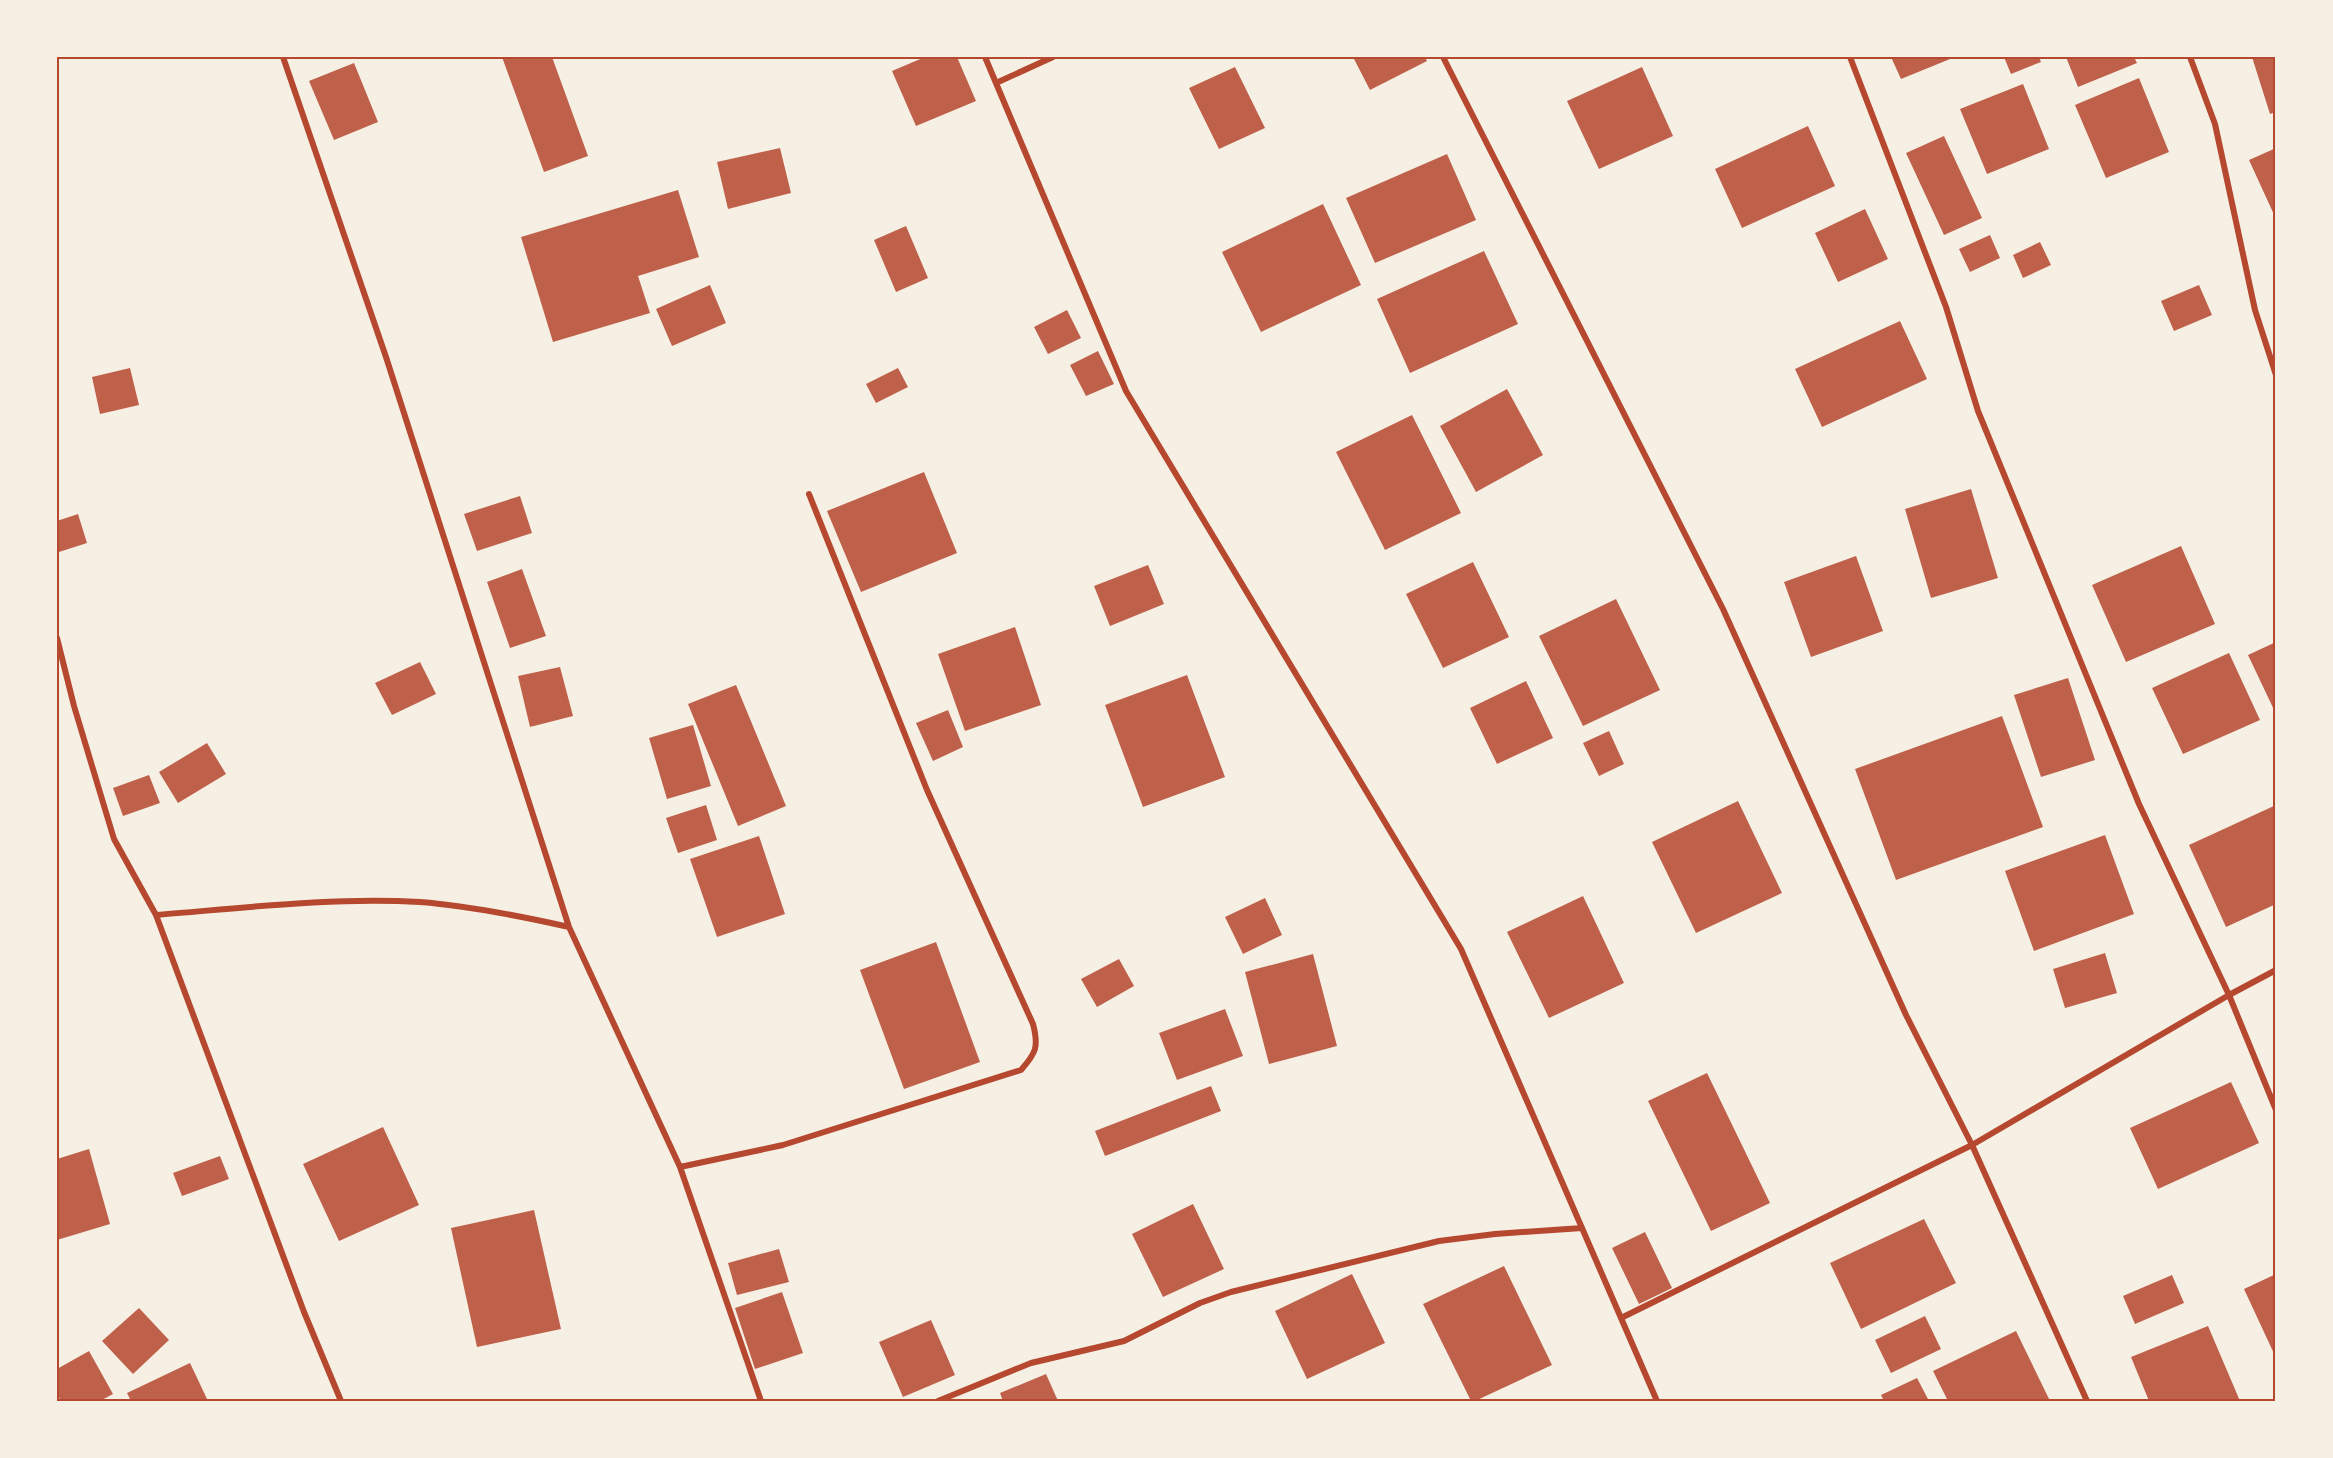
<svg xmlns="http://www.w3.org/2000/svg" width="2333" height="1458" viewBox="0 0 2333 1458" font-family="'Fira Sans Condensed',sans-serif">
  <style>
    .building { fill: #bf614a }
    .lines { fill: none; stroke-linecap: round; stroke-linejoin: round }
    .minor { stroke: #b5482f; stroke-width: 6 }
    .neatline { fill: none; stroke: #b5482f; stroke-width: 2 }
  </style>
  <rect width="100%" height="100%" fill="#f6efe4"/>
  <path class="building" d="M502,57H552L588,156L544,172Z
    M925,57H957L976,101L916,126L892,71Z
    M1353,57H1425L1427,61L1370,90Z
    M1891,57H1955L1901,79Z
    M2004,57H2039L2041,62L2011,74Z
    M2066,57H2134L2137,63L2078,87Z
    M2252,57H2276V112L2270,114Z
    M354,63L378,122L334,140L309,81Z
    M1235,67L1265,128L1219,149L1189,88Z
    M1642,67L1673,136L1599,169L1567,101Z
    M2139,78L2169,152L2106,178L2075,105Z
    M2023,84L2049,149L1987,174L1960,109Z
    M1808,126L1835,186L1742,228L1715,169Z
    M1944,136L1982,218L1944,235L1906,153Z
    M780,148L791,193L728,209L717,162Z
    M2276,148V219L2249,160Z
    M1447,154L1476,220L1375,263L1346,198Z
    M678,190L699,257L638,276L650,313L553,342L521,237Z
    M1323,204L1361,285L1261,332L1222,252Z
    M1865,209L1888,259L1838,282L1815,233Z
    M906,226L928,278L896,292L874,240Z
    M1990,235L2000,258L1970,272L1959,249Z
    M2040,242L2051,265L2023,278L2013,255Z
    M1484,251L1518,324L1410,373L1377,299Z
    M710,285L726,323L672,346L656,309Z
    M2199,285L2212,315L2174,331L2161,301Z
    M1067,310L1081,338L1048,354L1034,327Z
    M1900,321L1927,379L1822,427L1795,369Z
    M1098,351L1114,384L1086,396L1070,365Z
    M130,368L139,405L100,414L92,377Z
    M898,368L908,387L876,403L866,384Z
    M1507,389L1543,455L1476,492L1440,426Z
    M1412,415L1461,513L1385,550L1336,452Z
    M924,472L957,553L861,592L827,511Z
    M1971,489L1998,578L1931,598L1905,509Z
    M520,496L532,533L477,551L464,514Z
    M78,514L87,543L59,552L57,545V521Z
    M2181,546L2215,624L2126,662L2092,585Z
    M1856,556L1883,631L1811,657L1784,582Z
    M1473,562L1509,637L1443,668L1406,594Z
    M1148,565L1164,604L1110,626L1094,586Z
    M522,569L546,636L510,648L487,582Z
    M1616,599L1660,690L1583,726L1539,636Z
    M1015,627L1041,705L965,731L938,654Z
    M2276,642V714L2248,655Z
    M2229,653L2260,720L2183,754L2152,688Z
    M420,662L436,694L392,715L375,683Z
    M560,667L573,716L530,727L518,676Z
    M1187,675L1225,777L1143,807L1105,705Z
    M2068,678L2095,760L2041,777L2014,695Z
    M1526,681L1553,738L1497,764L1470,708Z
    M736,685L786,806L738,826L688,704Z
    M948,710L963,747L933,761L916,723Z
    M2002,716L2043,827L1896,880L1855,769Z
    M693,725L711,786L667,799L649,738Z
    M1609,731L1624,764L1599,776L1583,743Z
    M207,743L226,774L178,803L159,772Z
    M149,775L160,803L123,816L113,788Z
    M1738,801L1782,893L1696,933L1652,842Z
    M706,805L717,840L678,853L666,818Z
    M2276,805V904L2226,927L2189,845Z
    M2105,835L2134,914L2034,951L2005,871Z
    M759,836L785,914L717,937L690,859Z
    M1583,896L1624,983L1549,1018L1507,932Z
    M1265,898L1282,935L1243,954L1225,917Z
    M936,942L980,1062L904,1089L860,970Z
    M2105,953L2117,993L2065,1008L2053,969Z
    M1313,954L1337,1046L1269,1064L1245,972Z
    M1119,959L1134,986L1097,1007L1081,979Z
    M1225,1009L1243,1056L1177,1080L1159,1033Z
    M1707,1073L1770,1203L1711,1231L1648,1101Z
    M2231,1082L2259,1143L2158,1189L2130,1128Z
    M1211,1086L1221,1111L1105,1156L1095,1131Z
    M383,1127L419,1205L339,1241L303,1164Z
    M89,1149L110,1224L57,1240V1159Z
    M220,1156L229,1179L182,1196L173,1173Z
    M1193,1204L1224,1269L1163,1297L1132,1234Z
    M534,1210L561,1329L477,1347L451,1228Z
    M1924,1219L1956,1283L1861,1329L1830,1263Z
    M1645,1232L1672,1288L1639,1304L1612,1248Z
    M779,1249L789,1282L737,1295L728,1263Z
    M1504,1266L1552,1365L1475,1401H1471L1423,1304Z
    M1352,1274L1385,1343L1307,1379L1275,1311Z
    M2276,1274V1358L2244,1289Z
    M2172,1275L2184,1303L2135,1324L2123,1296Z
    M782,1292L803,1353L755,1369L735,1308Z
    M139,1308L169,1340L133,1374L102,1341Z
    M1925,1316L1941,1349L1891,1373L1875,1340Z
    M931,1320L955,1375L903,1397L879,1342Z
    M2208,1326L2240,1401H2149L2131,1357Z
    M2016,1331L2050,1401H1948L1933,1371Z
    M89,1351L113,1394L100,1401H61L57,1394V1369Z
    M190,1363L208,1401H131L127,1393Z
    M1046,1374L1058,1401H1003L1000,1393Z
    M1917,1378L1929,1401H1884L1881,1395Z"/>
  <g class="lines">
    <path class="minor" d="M283,57L386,357L569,927L680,1167L761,1401
      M985,57L1126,391L1461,949L1657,1401
      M1443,57L1723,609L1906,1015L1972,1145L2087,1401
      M1850,57L1946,307L1978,411L2139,804L2229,995L2276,1110
      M2190,57L2215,124L2255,310L2276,375
      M996,83L1053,57
      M57,638L74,706L114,839L156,915L304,1312L341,1401
      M156,915C243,908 332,897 420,902C470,906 520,916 569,927
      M680,1167L783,1145L1021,1070C1036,1053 1039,1047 1033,1024L927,790L809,494
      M1621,1318L1972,1145L2229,995L2276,970
      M938,1401L1031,1363L1124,1341L1200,1303L1231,1292L1439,1241L1495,1234L1582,1228"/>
  </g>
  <rect width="2333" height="1458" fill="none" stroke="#f6efe4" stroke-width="117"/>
  <rect x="58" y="58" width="2216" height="1342" class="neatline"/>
</svg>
